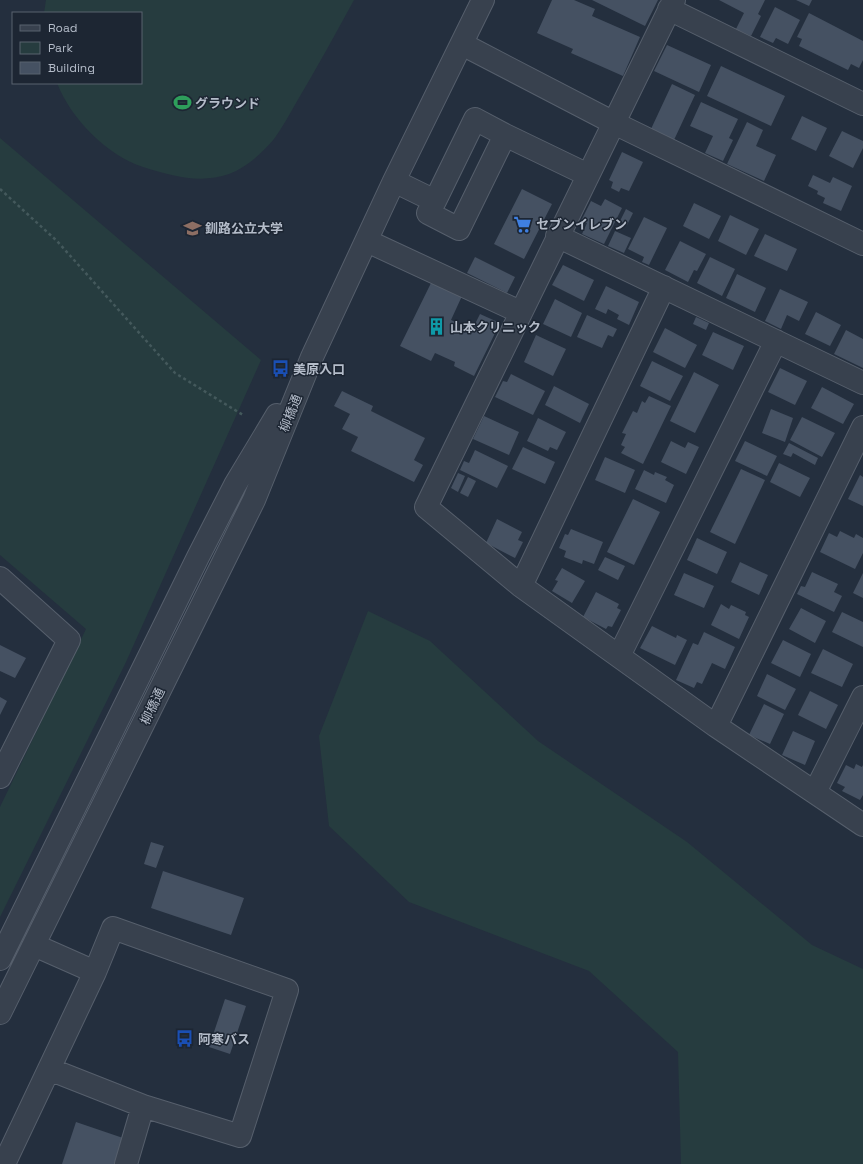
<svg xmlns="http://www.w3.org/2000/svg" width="863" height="1164" viewBox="0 0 863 1164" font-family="'Space Grotesk','Noto Sans JP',sans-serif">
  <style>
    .green { fill: #263c3f }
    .building { fill: #455162 }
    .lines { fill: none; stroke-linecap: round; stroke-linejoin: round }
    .minor-casing { stroke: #565f6c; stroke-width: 24 }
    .path { stroke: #44595c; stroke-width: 2.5; stroke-dasharray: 3 3; stroke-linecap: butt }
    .minor { stroke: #38414e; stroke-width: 22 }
    .labels { text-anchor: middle; stroke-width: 3; stroke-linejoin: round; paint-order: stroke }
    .poi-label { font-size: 13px; font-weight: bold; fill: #b4bcc9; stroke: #1d2633; text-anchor: start }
    .street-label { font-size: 13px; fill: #b4bcc9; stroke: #1d2633 }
  </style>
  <rect width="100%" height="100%" fill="#242f3e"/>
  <path class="green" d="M46,0H354C335,35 316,69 296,103C289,115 282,128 274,139C262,153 246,168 229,174C201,184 171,176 143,167C107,155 71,119 57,83H141V13H44Z
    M0,138L261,360L126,662L0,917V807L86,629L0,555Z
    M368,611L430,641L538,741L687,842L812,945L863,969V1164H681L678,1052L589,971L409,902L329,826L319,736Z"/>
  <path class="building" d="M552,0H574L595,9L592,16L640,37L623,76L571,53L573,49L537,33Z
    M592,0H658L645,26Z
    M719,0H765L758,14L761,16L751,36L736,29L744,13Z
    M796,0H812L809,6Z
    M775,7L800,20L788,44L776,38L773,43L760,37Z
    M809,13L863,41V60L859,68L851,64L848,70L799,46L802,39L797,37Z
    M667,45L711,65L699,92L654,71Z
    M721,66L785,96L771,126L707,96Z
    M672,84L695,95L674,140L651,129Z
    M701,102L738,119L729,138L733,140L723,161L705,153L713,136L690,126Z
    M802,116L827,128L816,151L791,139Z
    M747,122L763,130L756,146L776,155L764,181L727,164Z
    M842,131L863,141V148L853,168L829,156Z
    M622,152L643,162L629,191L621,188L619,192L611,188L613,182L609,180Z
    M813,175L830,183L833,177L852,186L841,211L823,203L825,198L817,194L818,191L808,186Z
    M522,189L552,204L524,259L494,244Z
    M605,199L622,208L604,244L582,234L587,223L581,221L591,201L601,206Z
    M694,203L721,216L709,239L683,226Z
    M626,209L633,213L627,225L620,221Z
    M730,215L759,229L746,255L718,241Z
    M644,217L667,228L649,265L642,262L644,257L628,249Z
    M615,231L631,238L624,253L608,246Z
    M765,234L797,249L787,271L754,256Z
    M680,241L706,254L697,271L694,270L688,282L665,270Z
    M475,257L515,277L507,293L467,273Z
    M710,257L735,269L722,296L697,283Z
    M563,265L594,280L584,301L552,285Z
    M737,274L766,288L755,312L726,298Z
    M432,281L462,296L451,320L472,330L480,314L500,323L474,376L454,366L455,362L435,353L431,361L400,346Z
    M606,286L639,302L629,325L617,319L619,315L608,309L606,314L595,309Z
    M780,289L808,302L799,321L787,315L781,329L765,321Z
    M555,299L582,313L571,337L543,324Z
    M816,312L841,325L830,346L805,334Z
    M587,315L617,329L613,337L608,335L602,348L577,337Z
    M696,317L709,323L706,330L693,324Z
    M665,328L697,345L685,368L653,352Z
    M846,330L863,339V368L834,354Z
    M713,332L744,346L733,370L702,355Z
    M536,335L566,349L553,376L524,362Z
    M652,361L683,376L670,401L640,386Z
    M780,368L807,381L795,405L768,392Z
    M694,372L719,385L695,433L670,421Z
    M511,374L545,391L533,415L495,397L503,381L507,382Z
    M554,386L589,404L580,423L545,405Z
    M822,387L854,404L843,424L811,408Z
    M342,391L373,406L371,411L425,438L414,460L423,465L414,482L351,451L358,437L342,429L350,414L334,406Z
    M649,396L671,406L643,464L621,453L625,447L621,445L626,434L622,433L633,411L637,413L642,401L645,403Z
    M771,409L793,418L785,442L762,433Z
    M484,416L519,432L509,455L473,439Z
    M802,417L835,433L822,457L790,440Z
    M538,418L566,432L557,450L550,447L548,451L527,441Z
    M671,441L685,448L688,442L699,447L686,474L661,462Z
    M745,441L777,456L767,476L735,461Z
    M789,443L818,458L815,465L793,453L791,457L783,454Z
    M523,447L555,462L545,484L512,469Z
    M475,450L508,466L497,488L460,470L464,461L469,463Z
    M605,457L635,470L625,493L595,480Z
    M779,463L810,478L800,497L770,482Z
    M741,469L765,480L735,544L710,532Z
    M644,470L654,475L655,472L667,477L665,480L674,485L666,503L635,489Z
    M458,473L465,476L458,492L451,488Z
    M860,475L863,477V506L848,499Z
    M468,477L476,481L468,497L460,493Z
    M633,499L660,512L634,565L607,552Z
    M497,519L522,532L518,540L523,542L515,558L486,543Z
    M571,529L603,542L594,564L583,560L582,564L564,557L566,551L559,548L565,534L568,535Z
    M840,531L854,538L856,534L863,538V553L855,569L820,552L829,533L837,537Z
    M697,538L727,552L717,574L687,560Z
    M605,557L625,566L618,580L598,570Z
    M740,562L768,575L759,595L731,582Z
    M562,568L585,581L572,603L552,591L558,581L555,580Z
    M812,572L838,584L834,592L842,596L834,612L797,594L801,586L805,587Z
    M684,573L714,586L704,608L674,595Z
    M863,573V598L853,593Z
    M596,592L619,604L617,608L621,610L612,627L608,626L606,629L583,617Z
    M721,604L729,609L731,605L746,612L745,615L749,617L739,639L711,625Z
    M801,608L826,621L815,643L789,629Z
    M842,612L863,622V647L832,632Z
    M652,626L676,638L677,635L687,640L675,665L640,648Z
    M704,632L735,647L725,669L712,663L702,684L697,682L694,688L676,680L693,643L698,645Z
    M783,640L811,654L800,677L771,663Z
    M0,645L26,658L15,678L0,671Z
    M823,649L853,664L842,687L811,673Z
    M767,674L796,689L785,710L757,696Z
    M810,691L838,705L826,729L798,715Z
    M0,697L7,701L0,715Z
    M764,704L784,714L770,744L749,735Z
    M793,731L815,741L805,765L782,755Z
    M856,764L862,767L863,765V795L860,800L842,791L845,787L837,783L846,765L854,769Z
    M151,842L164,846L156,868L144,864Z
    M163,871L244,898L231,935L151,908Z
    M225,999L246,1006L230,1054L209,1047Z
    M76,1122L123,1138L114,1164H62Z"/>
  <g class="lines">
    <defs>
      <path id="minor" d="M674,0L426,507L521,586L716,726L863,825
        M669,9L863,104
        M462,44L614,123L863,244
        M394,181L435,201L475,119L505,135
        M435,201L428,213L459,229L505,135L588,175
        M557,236L863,383
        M367,241L520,312
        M0,578L69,640L0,777
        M521,586L664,287
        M619,656L776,341
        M716,726L863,427
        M815,792L863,697
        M0,959L198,557L235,485L277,415
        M95,972L113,928L287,990L240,1136L143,1106L126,1164
        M0,1013L254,500L312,357L394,181L483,0
        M49,1069L143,1106
        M4,1164L95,972L34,945"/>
    </defs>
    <use href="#minor" class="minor-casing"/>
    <path class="path" d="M0,189L57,241L175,373L243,415"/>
    <use href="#minor" class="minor"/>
  </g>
  <defs>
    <symbol id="stadium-bare" viewBox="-9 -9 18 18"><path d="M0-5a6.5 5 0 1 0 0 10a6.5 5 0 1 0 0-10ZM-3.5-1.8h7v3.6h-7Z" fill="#2e9e5b" stroke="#1d2633" stroke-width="2.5" paint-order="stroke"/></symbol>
    <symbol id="supermarket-bare" viewBox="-9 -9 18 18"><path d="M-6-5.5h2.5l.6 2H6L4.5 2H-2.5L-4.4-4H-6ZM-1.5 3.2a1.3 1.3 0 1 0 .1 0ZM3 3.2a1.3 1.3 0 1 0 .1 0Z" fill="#3f7fe0" stroke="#1d2633" stroke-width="2.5" paint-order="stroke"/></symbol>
    <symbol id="university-bare" viewBox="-9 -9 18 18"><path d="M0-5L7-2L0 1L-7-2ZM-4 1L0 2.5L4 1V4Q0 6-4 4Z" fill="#8d6e63" stroke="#1d2633" stroke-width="2.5" paint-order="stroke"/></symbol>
    <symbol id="building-bare" viewBox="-9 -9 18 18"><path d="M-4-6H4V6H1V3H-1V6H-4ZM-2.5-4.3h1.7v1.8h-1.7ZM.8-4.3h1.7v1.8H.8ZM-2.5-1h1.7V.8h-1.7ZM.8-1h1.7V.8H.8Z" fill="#0f9aa8" stroke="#1d2633" stroke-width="2.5" paint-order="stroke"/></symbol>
    <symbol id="bus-bare" viewBox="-9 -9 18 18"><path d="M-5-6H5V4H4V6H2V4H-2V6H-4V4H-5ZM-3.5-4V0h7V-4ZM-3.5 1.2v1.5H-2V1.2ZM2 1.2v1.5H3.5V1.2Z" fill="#1a4fb4" stroke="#1d2633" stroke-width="2.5" paint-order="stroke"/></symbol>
  </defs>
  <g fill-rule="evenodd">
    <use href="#stadium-bare" x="170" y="90" width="25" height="25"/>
    <use href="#supermarket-bare" x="510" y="212" width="25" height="25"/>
    <use href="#university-bare" x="180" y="216" width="25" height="25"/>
    <use href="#building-bare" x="424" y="314" width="25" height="25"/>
    <use href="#bus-bare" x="268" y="356" width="25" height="25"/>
    <use href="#bus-bare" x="172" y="1026" width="25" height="25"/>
  </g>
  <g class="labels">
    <g class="poi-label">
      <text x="195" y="108">グラウンド</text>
      <text x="536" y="229">セブンイレブン</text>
      <text x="205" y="233">釧路公立大学</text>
      <text x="450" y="332">山本クリニック</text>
      <text x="293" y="374">美原入口</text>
      <text x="198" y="1044">阿寒バス</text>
    </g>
    <g class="street-label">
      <text transform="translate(290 413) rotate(-68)" y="5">柳橋通</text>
      <text transform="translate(152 706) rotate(-64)" y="5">柳橋通</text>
    </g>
  </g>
  <rect x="12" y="12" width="130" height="72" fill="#1d2633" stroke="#59626f"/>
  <rect x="20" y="25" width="20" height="6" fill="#38414e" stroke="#59626f"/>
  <text x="48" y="32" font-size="12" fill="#b4bcc9">Road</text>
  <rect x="20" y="42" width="20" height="12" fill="#263c3f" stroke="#59626f"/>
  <text x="48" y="52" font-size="12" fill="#b4bcc9">Park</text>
  <rect x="20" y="62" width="20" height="12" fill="#455162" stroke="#59626f"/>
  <text x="48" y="72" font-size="12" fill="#b4bcc9">Building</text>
</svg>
